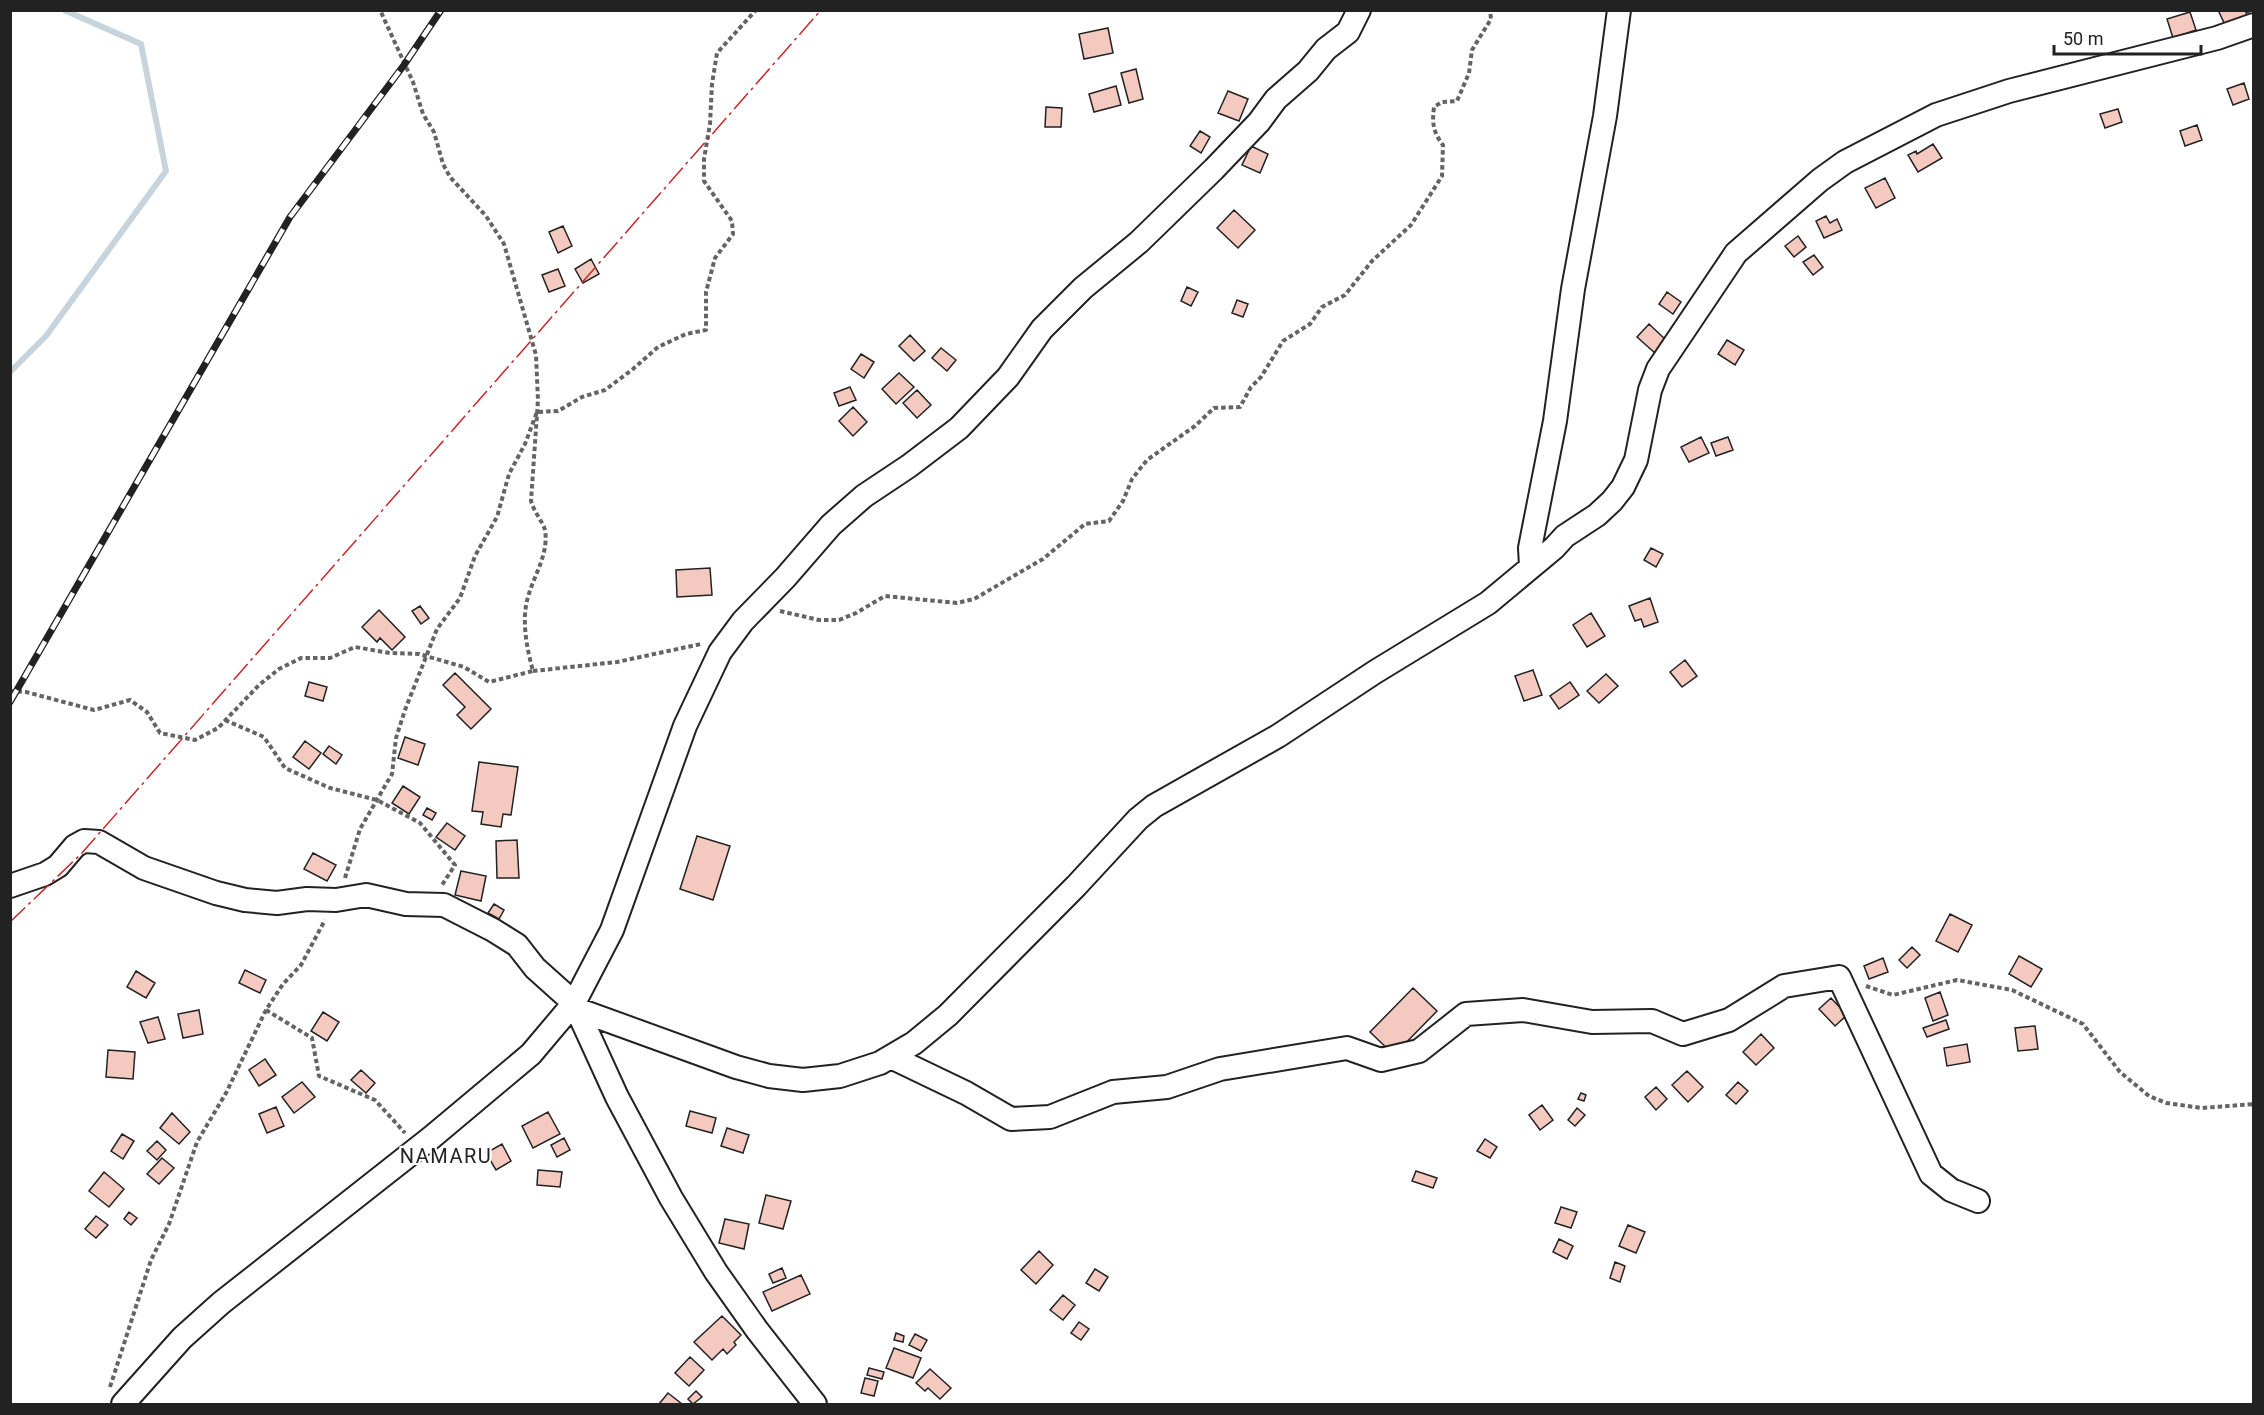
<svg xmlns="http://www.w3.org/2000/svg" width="2264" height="1415" viewBox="0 0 2264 1415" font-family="Roboto,sans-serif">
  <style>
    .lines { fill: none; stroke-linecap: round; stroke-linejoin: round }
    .stream { stroke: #c7d3dd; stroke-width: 6 }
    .building { fill: #f3c9c0; stroke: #222; stroke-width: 1.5 }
    .minor-casing { stroke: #222; stroke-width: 26 }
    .path { stroke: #646464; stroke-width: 4; stroke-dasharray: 4.5 3; stroke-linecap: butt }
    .minor { stroke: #fff; stroke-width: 22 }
    .rail-casing { stroke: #222; stroke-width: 7 }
    .rail { stroke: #fff; stroke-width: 4.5; stroke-dasharray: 14; stroke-linecap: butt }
    .power { stroke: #c62828; stroke-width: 1.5; stroke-dasharray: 21 4.5 3 4.5; stroke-linecap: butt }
    .labels { text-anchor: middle; stroke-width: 4.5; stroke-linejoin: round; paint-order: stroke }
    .quarter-label { font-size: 20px; letter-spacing: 1.5px; fill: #222; stroke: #fff }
  </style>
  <rect width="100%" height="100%" fill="#fff"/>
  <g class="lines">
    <path class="stream" d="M10,372L46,336L166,171L141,44L64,10"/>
  </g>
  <path class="building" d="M2218,10H2254L2246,13L2249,21L2227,29Z
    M2190,12L2196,30L2173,38L2167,19Z
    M1108,28L1113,53L1084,59L1079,34Z
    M1136,69L1143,99L1129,103L1121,73Z
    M2244,83L2249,99L2233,105L2227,89Z
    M1116,86L1121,105L1094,112L1089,94Z
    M1228,91L1248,99L1239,121L1218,113Z
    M1046,107L1062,108L1061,127H1045Z
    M2118,109L2122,122L2105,128L2100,114Z
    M2197,125L2202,140L2185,146L2180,131Z
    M1200,131L1210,137L1201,153L1190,146Z
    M1933,144L1942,158L1918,172L1908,155L1916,151L1917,154Z
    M1251,146L1268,154L1260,173L1242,165Z
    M1885,178L1895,198L1876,208L1865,188Z
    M1234,210L1255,230L1238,248L1217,228Z
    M1826,216L1830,223L1837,219L1842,230L1824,238L1816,221Z
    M563,226L572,246L558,253L549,232Z
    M1798,236L1806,247L1794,257L1785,246Z
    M1814,255L1823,267L1813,275L1803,262Z
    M591,259L599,274L583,283L575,269Z
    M558,269L565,286L549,292L542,275Z
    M1187,287L1198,292L1191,306L1181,301Z
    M1667,292L1681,302L1673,314L1659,304Z
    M1237,300L1248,304L1243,317L1232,313Z
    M1649,324L1667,341L1656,354L1637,337Z
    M910,335L925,351L914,361L899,346Z
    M1727,340L1744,350L1735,365L1718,354Z
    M941,348L956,360L947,371L932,358Z
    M861,354L874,362L864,378L851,369Z
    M899,373L914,387L896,404L882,389Z
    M850,387L856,400L839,406L834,393Z
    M917,390L931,405L917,418L903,403Z
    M853,407L867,422L853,436L839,421Z
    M1701,437L1709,453L1689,462L1681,447Z
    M1728,437L1733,450L1716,456L1711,443Z
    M1651,548L1663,554L1656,567L1644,560Z
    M710,568L712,595L677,597L676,570Z
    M1650,598L1658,622L1644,627L1641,619L1635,621L1629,606Z
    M420,606L429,618L421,624L412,611Z
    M379,610L405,637L392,650L380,638L377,642L362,627Z
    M1591,613L1605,636L1587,647L1573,625Z
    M1685,660L1697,676L1682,687L1670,672Z
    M1533,670L1542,695L1524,701L1515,676Z
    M455,673L491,709L471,729L457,715L465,707L443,685Z
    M1606,674L1618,686L1599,703L1587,691Z
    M309,682L327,687L323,701L305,696Z
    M1570,682L1579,695L1559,709L1550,696Z
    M405,737L425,744L418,765L398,758Z
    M305,741L321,753L309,769L293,757Z
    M329,746L342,755L336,764L323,754Z
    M479,762L518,767L511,815L503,814L501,827L481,824L483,812L472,811Z
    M403,786L420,797L409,814L392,803Z
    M427,808L436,813L432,820L423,815Z
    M447,823L465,836L455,850L436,837Z
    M697,836L730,846L713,900L680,889Z
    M517,840L519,878H497L496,841Z
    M313,853L336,865L327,881L304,869Z
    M461,871L486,876L481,901L455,895Z
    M494,904L504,910L499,919L488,913Z
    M1950,914L1972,925L1958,952L1936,941Z
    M1912,947L1920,955L1907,968L1899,960Z
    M2019,956L2042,969L2031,987L2009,974Z
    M1883,958L1888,972L1869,979L1864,966Z
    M245,970L266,980L260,993L239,983Z
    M136,971L155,983L146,998L127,987Z
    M1413,988L1437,1011L1394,1055L1370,1032Z
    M1940,992L1948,1015L1933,1021L1925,998Z
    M1831,998L1847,1015L1835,1026L1819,1009Z
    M199,1010L203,1034L183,1038L178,1014Z
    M323,1012L339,1022L327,1041L311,1031Z
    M158,1017L165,1039L148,1043L140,1022Z
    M1946,1020L1949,1029L1927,1037L1923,1028Z
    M2035,1026L2038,1049L2018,1051L2015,1028Z
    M1761,1034L1774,1048L1756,1065L1743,1052Z
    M1967,1044L1970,1062L1947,1066L1944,1048Z
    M108,1050L135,1052L133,1079L106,1077Z
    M265,1059L276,1075L259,1086L249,1070Z
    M361,1070L375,1083L366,1093L351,1080Z
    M1687,1071L1703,1087L1688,1102L1672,1085Z
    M302,1082L315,1097L294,1113L282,1097Z
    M1738,1082L1748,1091L1736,1104L1726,1095Z
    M1656,1087L1667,1099L1656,1110L1645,1097Z
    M1581,1093L1586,1095L1584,1101L1578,1099Z
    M1542,1105L1553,1120L1540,1130L1529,1115Z
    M276,1107L284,1126L267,1133L259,1114Z
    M1577,1108L1585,1115L1575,1126L1568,1120Z
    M690,1111L716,1118L712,1133L686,1126Z
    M548,1112L560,1134L533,1148L522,1126Z
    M172,1113L190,1132L179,1144L160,1128Z
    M727,1128L749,1135L743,1153L721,1146Z
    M122,1134L134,1141L123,1159L111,1151Z
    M564,1138L570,1150L557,1157L551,1145Z
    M1485,1139L1497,1147L1490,1158L1477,1151Z
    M157,1141L166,1150L157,1160L147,1151Z
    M502,1144L511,1161L496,1170L486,1153Z
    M162,1158L174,1168L159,1184L147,1174Z
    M538,1170L562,1172L560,1187L537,1185Z
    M1416,1171L1437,1178L1433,1188L1412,1181Z
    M104,1172L124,1189L109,1207L89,1191Z
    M766,1195L791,1201L783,1229L759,1223Z
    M1561,1207L1577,1212L1571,1228L1555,1223Z
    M129,1212L137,1218L131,1225L124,1219Z
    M96,1216L108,1225L96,1238L85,1229Z
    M725,1219L749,1224L744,1249L719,1243Z
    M1628,1225L1645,1232L1636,1253L1619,1246Z
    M1559,1239L1573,1246L1567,1259L1553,1252Z
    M1039,1251L1053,1265L1036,1284L1021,1270Z
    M1615,1262L1625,1266L1620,1282L1610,1278Z
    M782,1268L786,1278L773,1283L769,1274Z
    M1095,1269L1108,1277L1099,1291L1086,1283Z
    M801,1275L810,1294L772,1311L763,1292Z
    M1063,1295L1075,1305L1063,1320L1050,1310Z
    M722,1316L741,1335L734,1342L736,1345L727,1354L723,1349L712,1360L694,1342Z
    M1079,1322L1089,1329L1081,1340L1071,1333Z
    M896,1333L904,1336L903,1342L894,1340Z
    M915,1334L927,1340L921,1351L909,1345Z
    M894,1348L921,1358L913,1378L886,1368Z
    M690,1357L704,1370L689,1386L675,1373Z
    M869,1368L884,1372L882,1379L867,1375Z
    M930,1369L951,1388L940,1399L928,1388L925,1391L916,1383Z
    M865,1378L878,1381L874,1396L861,1393Z
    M696,1391L702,1397L693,1404L688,1399Z
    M668,1393L682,1404H659Z"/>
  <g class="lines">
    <defs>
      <path id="minor" d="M1531,566L1530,548L1555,421L1573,289L1605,116L1619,10
        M10,886L45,874L58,866L75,846L84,841L99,842L144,868L216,893L245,900L277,903L307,899L336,900L366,895L406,904L444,905L493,930L517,945L535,968L574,1003L617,1097L671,1198L716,1272L757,1330L815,1404
        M579,1010L736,1067L769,1076L803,1080L840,1076L880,1063L914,1043L948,1015L1076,886L1138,819L1154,806L1278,736L1375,672L1488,603L1554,548L1565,536L1597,515L1612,501L1623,487L1636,460L1650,390L1658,369L1736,253L1820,180L1845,162L1936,115L2009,91L2217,38L2254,25
        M891,1057L966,1093L1011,1119L1050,1117L1113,1092L1167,1087L1220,1069L1347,1048L1381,1060L1419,1051L1466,1014L1523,1010L1592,1022L1652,1021L1683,1034L1729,1020L1784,986L1839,977L1931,1174L1951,1190L1978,1201
        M123,1404L182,1338L221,1303L432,1137L531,1054L574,1003L612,930L685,726L720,652L743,621L785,578L831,525L864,496L909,466L959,428L1008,377L1042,329L1083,288L1139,242L1214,169L1259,122L1276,99L1308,71L1326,49L1348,32L1359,10"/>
    </defs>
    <use href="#minor" class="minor-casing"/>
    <path class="path" d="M780,611L819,620H839L856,613L885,596L957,603L974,599L1043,559L1085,524L1109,521L1123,501L1132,479L1147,460L1195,426L1214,408L1240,407L1251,387L1261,377L1283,341L1310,324L1322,307L1345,295L1372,261L1411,225L1442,176L1443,145C1433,132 1432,123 1434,107L1442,102L1457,101L1469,73L1472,50L1491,19L1490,10
      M533,671L617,662L701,644
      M10,691L26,692L94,710L130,700L147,712L160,733L195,740L218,728L259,685L279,669L301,658H330L355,647L390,653L419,654L464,667L489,682L533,671C527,649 521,620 528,597C534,575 549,554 545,530C543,522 534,512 531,501L538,400L536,355L504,244L486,216L450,177L443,164L434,132L423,114L413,82L380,10
      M225,720L264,737L285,768L330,788L377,800L420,823L455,865L442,885
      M345,878L360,829L392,774L396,738L405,710L437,629L460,598L475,556L497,517L509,474L525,444L537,412L558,411L582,397L605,390L633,369L658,347L686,334L706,330V292L715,258L733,234L732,221L704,181V159L710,124L712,84L717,53L756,10
      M1866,986L1893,995L1957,980L2012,990L2083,1024L2120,1072L2149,1096L2166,1103L2202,1108L2254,1104
      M266,1010L312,1038L319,1076L375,1100L405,1133
      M110,1387L151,1260L169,1224L197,1142L226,1093L266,1010L283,984L301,965L325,920"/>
    <use href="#minor" class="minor"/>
    <defs>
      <path id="rail" d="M10,702L290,217L404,65L441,10"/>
    </defs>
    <use href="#rail" class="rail-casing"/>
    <use href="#rail" class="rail"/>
    <path class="power" d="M10,922L81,854L821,10"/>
  </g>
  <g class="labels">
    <g class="quarter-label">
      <text x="446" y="1163">NAMARU</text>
    </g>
  </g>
  <rect width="2264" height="1415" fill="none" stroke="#222222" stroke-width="24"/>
  <path d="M2054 45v9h147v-9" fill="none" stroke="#222222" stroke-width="3"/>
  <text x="2063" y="45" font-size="18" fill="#222222" stroke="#ffffff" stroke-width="4.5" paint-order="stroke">50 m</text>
</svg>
